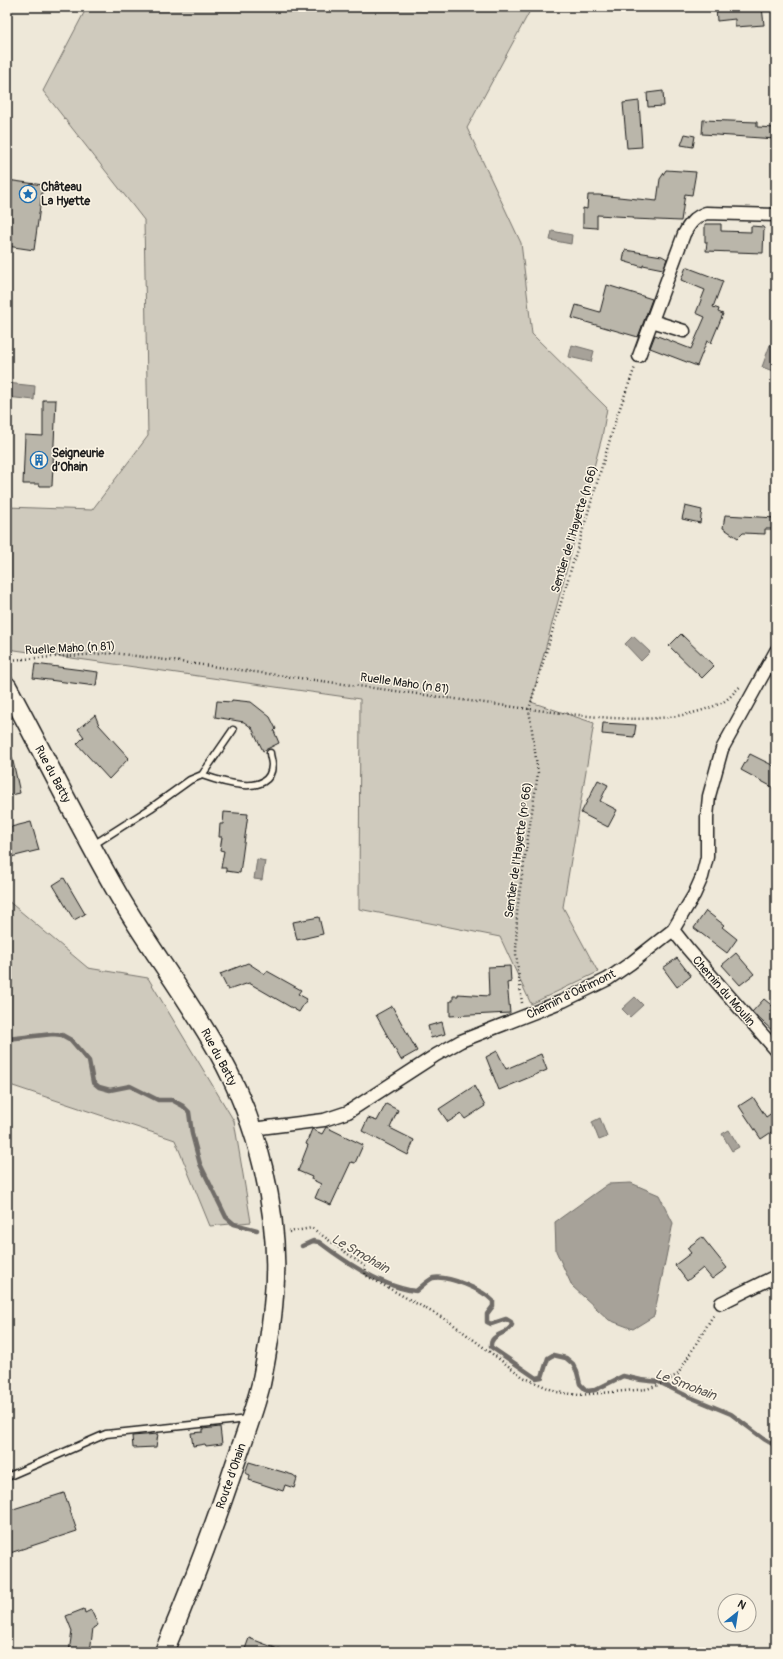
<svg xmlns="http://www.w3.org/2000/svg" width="783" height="1659" viewBox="0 0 783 1659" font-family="Pangolin,sans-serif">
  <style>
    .green { fill: #cfcabd; stroke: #76736c }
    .water { fill: #a7a299; stroke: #6f6c67 }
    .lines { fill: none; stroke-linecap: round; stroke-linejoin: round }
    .stream { stroke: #6f6c67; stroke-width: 4.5 }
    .building { fill: #bab6aa; stroke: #1c1c1c }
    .service-casing { stroke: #1c1c1c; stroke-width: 9 }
    .minor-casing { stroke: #1c1c1c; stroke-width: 15 }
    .secondary-casing { stroke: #1c1c1c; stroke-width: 21 }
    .path { stroke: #1c1c1c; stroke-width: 2.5; stroke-dasharray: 1 3; stroke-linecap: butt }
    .service { stroke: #fcf5e5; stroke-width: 6 }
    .minor { stroke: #fcf5e5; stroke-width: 12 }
    .secondary { stroke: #fcf5e5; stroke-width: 18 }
    .labels { text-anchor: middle; stroke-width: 3; stroke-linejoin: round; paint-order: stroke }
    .poi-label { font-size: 12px; font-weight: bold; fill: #1c1c1c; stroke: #fcf5e5; text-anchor: start }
    .street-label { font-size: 12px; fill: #1c1c1c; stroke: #fcf5e5 }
    .water-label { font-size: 13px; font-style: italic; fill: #5b5854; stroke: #fcf5e5 }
  </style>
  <rect width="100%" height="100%" fill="#eee8d9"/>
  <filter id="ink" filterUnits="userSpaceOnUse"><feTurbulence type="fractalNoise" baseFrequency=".025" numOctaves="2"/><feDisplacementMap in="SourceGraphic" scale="8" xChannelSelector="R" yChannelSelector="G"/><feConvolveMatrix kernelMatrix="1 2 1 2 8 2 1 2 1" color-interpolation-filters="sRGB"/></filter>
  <g filter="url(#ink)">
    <path class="green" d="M87,7H532L467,128L521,243L532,334L607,408L602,437L531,702L594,723L563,907L598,972L531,1004L500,937L359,909L360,699L8,649L7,646V507L92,510L148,436L144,220L43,91Z
      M7,900L88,968L148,978L234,1121L251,1222L210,1226L175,1140L7,1084Z"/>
    <path class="water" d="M552,231L572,235L571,244L550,240Z
      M572,345L594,351L591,362L569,357Z
      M770,345L776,348V362L773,371L762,367Z
      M7,383L35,386L34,400L7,397Z
      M633,636L650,652L641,661L625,644Z
      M257,859L265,861L262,880L254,879Z
      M635,997L643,1005L630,1017L622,1009Z
      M600,1118L607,1137L599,1140L592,1122Z
      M729,1130L739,1147L732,1151L722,1134Z
      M631,1183L659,1195L673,1223L654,1316L633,1329L609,1320L572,1286L556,1251L555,1222L608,1184Z"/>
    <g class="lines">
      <path class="stream" d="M7,1039L53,1034L62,1035L71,1040L89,1061L93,1082L99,1087L110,1090L130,1086L158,1100H172L183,1106L189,1112L192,1134L200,1164L226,1217L234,1224L257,1230
        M302,1246L313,1241L319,1242C344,1261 384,1288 416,1291C421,1287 428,1280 433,1278C448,1275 483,1290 493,1301V1306L487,1314V1322L491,1324L506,1319L511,1322L512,1325C506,1336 490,1333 491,1347L536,1378L542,1377L548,1358L553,1355L566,1358L573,1364L577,1372L580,1384L587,1391L595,1390L623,1376L641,1380L659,1382L685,1395L731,1414L764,1439L776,1446"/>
    </g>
    <path class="building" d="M716,7H762L764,25L735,27V19L717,21Z
      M663,91L664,106L648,107L647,93Z
      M639,101L642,147L627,148L623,103Z
      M703,120L757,122V127L776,128V139L702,134Z
      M685,134L695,136L693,147L681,145Z
      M666,170L696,172L692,195L685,194L681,221L633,219V217L597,215V228L583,227V208L587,209L588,195H599L657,201L660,179Z
      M7,180L43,185L34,250L7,246Z
      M705,224H721V231L751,232V226L764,227L763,253L706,251L707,242H705Z
      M625,250L662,256L667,259L663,269L643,265V267L623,261Z
      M686,267L723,281L713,307L719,309L718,312L723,314L711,343L707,341L697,366L650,348L655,335L691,349L705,317L696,313L705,290L681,280Z
      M607,285L652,299L638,337L572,318L576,305L600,312Z
      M43,400H56L52,486H40L39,484H23L25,435L43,436Z
      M685,506L702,510L700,523L682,519Z
      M725,515L776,518V529H765V534L743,533L738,538L723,528Z
      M681,634L714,666L702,678L669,646Z
      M35,664L98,672L96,686L33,678Z
      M232,700L251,702L270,717L276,729L274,731L279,743L263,751L252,728L244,722L215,717L217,701L232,702Z
      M95,715L99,725L129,758L109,779L77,744L84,737L78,729Z
      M603,723L636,725L634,737L602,734Z
      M750,754L776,767V789L741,770Z
      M7,757H12L20,793L7,796Z
      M598,780L608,785L600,801L617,810L608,827L581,813Z
      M224,812L248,814L240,873L226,871V868H221L224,851L220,850L222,837H219L220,824H223Z
      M31,822L39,850L7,858V828Z
      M64,878L85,914L74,920L53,885Z
      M706,911L724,925L722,927L737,939L727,953L694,928Z
      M319,917L323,934L297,940L293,922Z
      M736,953L754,974L740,985L722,965Z
      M677,958L691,976L677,987L663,968Z
      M248,963L265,974L267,971L301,990L298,994L307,999L299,1012L249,983L228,990L220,974Z
      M510,966L511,982L507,983L510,1013L450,1016V1001H453V996H458V994L489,996L488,967Z
      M764,999L776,1009V1034L752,1012Z
      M392,1006L417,1051L401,1060L376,1015Z
      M442,1022L445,1034L431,1038L428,1026Z
      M497,1051L506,1069L541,1054L547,1070L499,1090L486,1057Z
      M474,1086L485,1106L465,1119L461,1114L448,1122L439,1109Z
      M753,1097L766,1117L776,1110V1129L761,1139L739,1106Z
      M386,1104L398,1110L390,1128L414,1140L408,1155L362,1131L368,1118L377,1121Z
      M326,1127L363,1145L355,1163L351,1162L331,1205L315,1198L321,1184L311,1179L312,1177L298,1171L308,1145L306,1144L312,1129L322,1134Z
      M702,1237L727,1268L712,1279L703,1268L687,1281L675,1265L691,1253L687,1248Z
      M220,1427L222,1444L206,1446L205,1444L193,1446L191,1433L203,1432V1429Z
      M158,1434L156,1447L133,1448L132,1436Z
      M249,1462L293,1475L297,1478L294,1488L285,1485L283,1491L249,1480L250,1475L245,1473Z
      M64,1493L77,1531L10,1553L7,1543V1511Z
      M84,1609L85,1613L91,1610L98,1625L93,1628L90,1652H69L72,1631L66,1616Z
      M249,1638L283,1651V1652H244Z"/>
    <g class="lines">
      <defs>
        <path id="service" d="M202,775C219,781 271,799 272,765C272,761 270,756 270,753
          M93,845L151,808L190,780L202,775L233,730
          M7,1477L106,1434L248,1419"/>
        <path id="minor" d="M652,321L684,331
          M639,356L684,234C690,223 695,217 706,213L776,215
          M673,930L688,949L776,1050
          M252,1129L324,1120L348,1112L436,1055L461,1041L563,1001L608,979L631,963L673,930L694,895L702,877L707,857V817L709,796L722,749L776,651
          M721,1303L776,1276"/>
        <path id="secondary" d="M7,686C45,756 79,827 119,896C150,949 188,998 218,1052C258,1123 281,1214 274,1295C272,1325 267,1355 261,1384C253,1416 240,1448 230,1479C210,1538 188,1595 164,1652"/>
      </defs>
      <use href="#service" class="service-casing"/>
      <use href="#minor" class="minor-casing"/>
      <use href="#secondary" class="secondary-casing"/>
      <path class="path" d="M7,660L114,653L529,709C589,716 667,730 723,702C729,699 735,691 741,686
        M522,1003L516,954L517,913L520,888L538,773L529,709L617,416L635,367
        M289,1232L312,1228L366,1267L365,1275L450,1322L523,1377L557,1392L579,1395L647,1389L664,1383L678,1374L714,1314"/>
      <use href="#service" class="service"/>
      <use href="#minor" class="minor"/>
      <use href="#secondary" class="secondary"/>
    </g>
  </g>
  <defs>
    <symbol id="sight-ring" viewBox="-11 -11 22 22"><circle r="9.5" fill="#fcf5e5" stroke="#1f6fb2" stroke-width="1.5"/><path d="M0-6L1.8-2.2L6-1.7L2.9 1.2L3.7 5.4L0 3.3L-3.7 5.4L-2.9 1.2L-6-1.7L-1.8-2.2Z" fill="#1f6fb2"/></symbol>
    <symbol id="building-ring" viewBox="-11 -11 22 22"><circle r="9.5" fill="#fcf5e5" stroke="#1f6fb2" stroke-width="1.5"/><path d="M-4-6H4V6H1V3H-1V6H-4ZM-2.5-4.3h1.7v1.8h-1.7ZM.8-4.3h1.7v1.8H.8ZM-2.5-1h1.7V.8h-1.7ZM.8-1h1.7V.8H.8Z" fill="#1f6fb2"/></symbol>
  </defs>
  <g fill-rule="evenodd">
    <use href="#sight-ring" x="18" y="184" width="20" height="20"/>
    <use href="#building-ring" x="29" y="450" width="20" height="20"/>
  </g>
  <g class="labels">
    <g class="poi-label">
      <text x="41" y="191">Château<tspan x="41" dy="14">La Hyette</tspan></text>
      <text x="52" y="457">Seigneurie<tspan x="52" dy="14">d’Ohain</tspan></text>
    </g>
    <g class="street-label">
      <text transform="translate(574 529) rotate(-73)" y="4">Sentier de l'Hayette (n 66)</text>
      <text transform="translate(70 648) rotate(-3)" y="4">Ruelle Maho (n 81)</text>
      <text transform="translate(405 683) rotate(8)" y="4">Ruelle Maho (n 81)</text>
      <text transform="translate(53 774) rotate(62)" y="4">Rue du Batty</text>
      <text transform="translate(518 850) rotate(-82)" y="4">Sentier de l'Hayette (nᵒ 66)</text>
      <text transform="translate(724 991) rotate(49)" y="4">Chemin du Moulin</text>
      <text transform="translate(571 994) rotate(-26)" y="4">Chemin d'Odrimont</text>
      <text transform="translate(219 1057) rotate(62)" y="4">Rue du Batty</text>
      <text transform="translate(231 1476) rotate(-71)" y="4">Route d'Ohain</text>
    </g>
    <g class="water-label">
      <text transform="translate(361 1253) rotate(30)" y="5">Le Smohain</text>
      <text transform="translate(686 1384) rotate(21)" y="5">Le Smohain</text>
    </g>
  </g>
  <rect width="783" height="1659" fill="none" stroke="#fcf5e5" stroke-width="24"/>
  <rect x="12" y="12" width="759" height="1635" fill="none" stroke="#1c1c1c" stroke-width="1.5" filter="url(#ink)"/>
  <g transform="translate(737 1613) rotate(30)"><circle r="19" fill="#fcf5e5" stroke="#a29e95"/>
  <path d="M0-3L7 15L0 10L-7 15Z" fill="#1f6fb2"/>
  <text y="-6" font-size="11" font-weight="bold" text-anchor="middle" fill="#1c1c1c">N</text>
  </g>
</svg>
